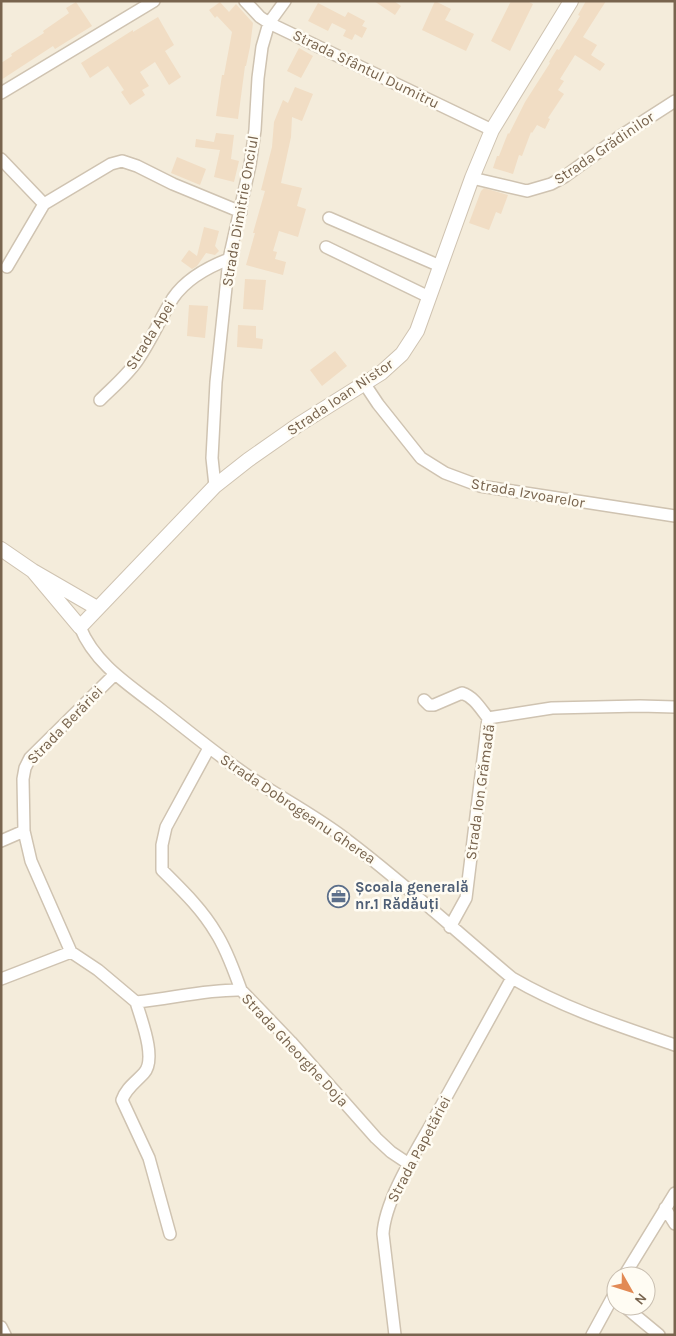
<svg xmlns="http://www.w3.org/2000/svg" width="676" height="1336" viewBox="0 0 676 1336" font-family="Karla,sans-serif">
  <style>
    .residential { fill: #f4ecdb; fill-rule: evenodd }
    .building { fill: #f1ddc4 }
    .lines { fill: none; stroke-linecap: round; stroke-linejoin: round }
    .minor-casing { stroke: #cfc3b1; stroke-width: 14 }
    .tertiary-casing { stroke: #cfc3b1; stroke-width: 16 }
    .minor { stroke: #fff; stroke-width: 11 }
    .tertiary { stroke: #fff; stroke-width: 14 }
    .labels { text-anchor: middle; stroke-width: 5; stroke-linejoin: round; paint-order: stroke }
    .street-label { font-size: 15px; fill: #78644e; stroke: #fffcf3 }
    .service-label { font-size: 15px; font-weight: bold; fill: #4e5e75; stroke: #fffcf3; text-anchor: start }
  </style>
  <rect width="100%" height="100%" fill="#fcf9ec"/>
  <path class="residential" d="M1,1H675V1335H1ZM616,1276H646V1306H616Z"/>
  <path class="building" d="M374,1H394L401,6L395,15Z
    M435,1L451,9L445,20L474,34L466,51L422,30Z
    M511,1H527L533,4L510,51L491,41Z
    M586,1H606L583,37L597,45L591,55L605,64L600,71L575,55L560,79L564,81L558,90L564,94L548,118L550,119L545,129L537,125L532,133L531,132L522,156L519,155L513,174L493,168L497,156H499L508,133L509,134L525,102L550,63L549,62L557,49L559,50L580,16L578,15Z
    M76,2L92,26L55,49L53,46L1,80V63L12,56L11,54L44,33L43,31L69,13L66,8Z
    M220,2L229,12L236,4L253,23L250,47L246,66H245L238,119L216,116L222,75H224L232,32L217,16L215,18L209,10Z
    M318,3L345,17L348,12L365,21L362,26L367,28L362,38L355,34L352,40L343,36L346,30L332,23L328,31L308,21Z
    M158,17L174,45L165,51L181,77L169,85L155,62L140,72L149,86L142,90L145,95L130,105L121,92L124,90L108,66L90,78L81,63L133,30V32Z
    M299,48L313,56L301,78L287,71Z
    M295,87L313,94L302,121L292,117L291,137L281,183L302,188L297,206L306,209L298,237L279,231L273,251L277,252L275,259L286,262L283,275L246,265L255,233H253L265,191L261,190L272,147L274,122L283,100L288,103Z
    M216,133L234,135L231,159L239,161L234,182L214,177L220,150L195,147L196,139L214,142Z
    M177,157L206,169L200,185L171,173Z
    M484,188L508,195L501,214L496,212L489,230L469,223L481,191Z
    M204,227L219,231L215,246L219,251L215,255L206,253L197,266L192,269L181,261L189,250L197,256Z
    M245,279L266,280L263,310L243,309Z
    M189,305L208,306L205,338L187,336Z
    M238,325L256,326V338L263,339L262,349L237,347Z
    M335,351L347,366L322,386L310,370Z"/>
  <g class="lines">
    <defs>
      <path id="minor" d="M245,1L260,17L269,23L492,130
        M1,93L154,1
        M1,159L44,204
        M472,178L527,191L551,184L564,177L619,137L675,101
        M329,218L440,266
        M326,247L429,297
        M7,267L44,204L111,164L122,161L137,166L173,184L241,212
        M364,383L378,404L421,458L445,473L480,486L675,516
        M100,400C114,386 129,374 139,358C152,339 161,317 173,298C186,279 208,267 229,259
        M215,486L212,458L216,382L229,259L250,165L255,130L258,78L262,47L269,23L285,1
        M80,627C94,662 126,683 155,705C186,729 216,754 248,776C281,798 316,816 347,840C404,883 457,932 512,978C563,1008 619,1026 675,1045
        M424,700L429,705H434L462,693C474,697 480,708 488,718
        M209,748L166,827L162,845V870C182,890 202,909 216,933C227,950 234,971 241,990
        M1,841L24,831
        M450,927L466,898L488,718L552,708L640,706L675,707
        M71,952L31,861L24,831L23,779L25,768L30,758L115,674
        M1,979L71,952L98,970L136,1002C170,999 207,989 241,990L291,1042L376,1138L391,1152L409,1164
        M136,1002C141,1019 157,1059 144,1073C136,1082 126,1088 122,1100L149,1158L170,1234
        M665,1208L675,1224
        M624,1276L675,1193
        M624,1306L659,1335
        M1,1327L5,1335
        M395,1335L383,1234C385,1199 417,1150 434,1119C460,1072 486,1025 512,978
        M592,1335L616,1291"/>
      <path id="tertiary" d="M1,549L33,571L97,608
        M33,571L80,627L215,486L248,460L298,425L381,373L402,354L417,331L472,178L492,130L571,1"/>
    </defs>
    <use href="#minor" class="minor-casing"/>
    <use href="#tertiary" class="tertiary-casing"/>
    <use href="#minor" class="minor"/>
    <use href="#tertiary" class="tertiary"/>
  </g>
  <defs>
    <symbol id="office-ring" viewBox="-11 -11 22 22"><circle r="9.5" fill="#fffcf3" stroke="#5c6f8a" stroke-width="1.5"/><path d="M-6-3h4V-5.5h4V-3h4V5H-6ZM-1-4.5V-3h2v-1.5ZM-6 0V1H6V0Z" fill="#5c6f8a"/></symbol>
  </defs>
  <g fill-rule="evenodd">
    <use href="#office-ring" x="326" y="884" width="25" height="25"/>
  </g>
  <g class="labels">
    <g class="street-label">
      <text transform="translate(366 69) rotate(26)" y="5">Strada Sfântul Dumitru</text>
      <text transform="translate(604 148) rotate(-34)" y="5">Strada Grădinilor</text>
      <text transform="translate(240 211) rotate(-80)" y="5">Strada Dimitrie Onciul</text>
      <text transform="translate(150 335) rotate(-58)" y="5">Strada Apei</text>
      <text transform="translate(340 397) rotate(-34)" y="5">Strada Ioan Nistor</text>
      <text transform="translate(528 493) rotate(10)" y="5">Strada Izvoarelor</text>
      <text transform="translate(65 725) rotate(-46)" y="5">Strada Berăriei</text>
      <text transform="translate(480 792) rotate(-82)" y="5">Strada Ion Grămadă</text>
      <text transform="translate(298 809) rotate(34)" y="5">Strada Dobrogeanu Gherea</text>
      <text transform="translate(295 1050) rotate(47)" y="5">Strada Gheorghe Doja</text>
      <text transform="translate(419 1149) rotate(-62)" y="5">Strada Papetăriei</text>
    </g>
    <g class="service-label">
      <text x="355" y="892">Școala generală<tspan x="355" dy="17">nr.1 Rădăuți</tspan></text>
    </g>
  </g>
  <rect width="676" height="1336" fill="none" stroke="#78644e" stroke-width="5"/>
  <g transform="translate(631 1291) rotate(129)"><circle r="24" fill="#fffcf3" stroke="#c9bfb1"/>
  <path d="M0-4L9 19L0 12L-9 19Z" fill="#e28a55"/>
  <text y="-8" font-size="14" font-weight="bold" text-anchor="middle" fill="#78644e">N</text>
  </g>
</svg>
